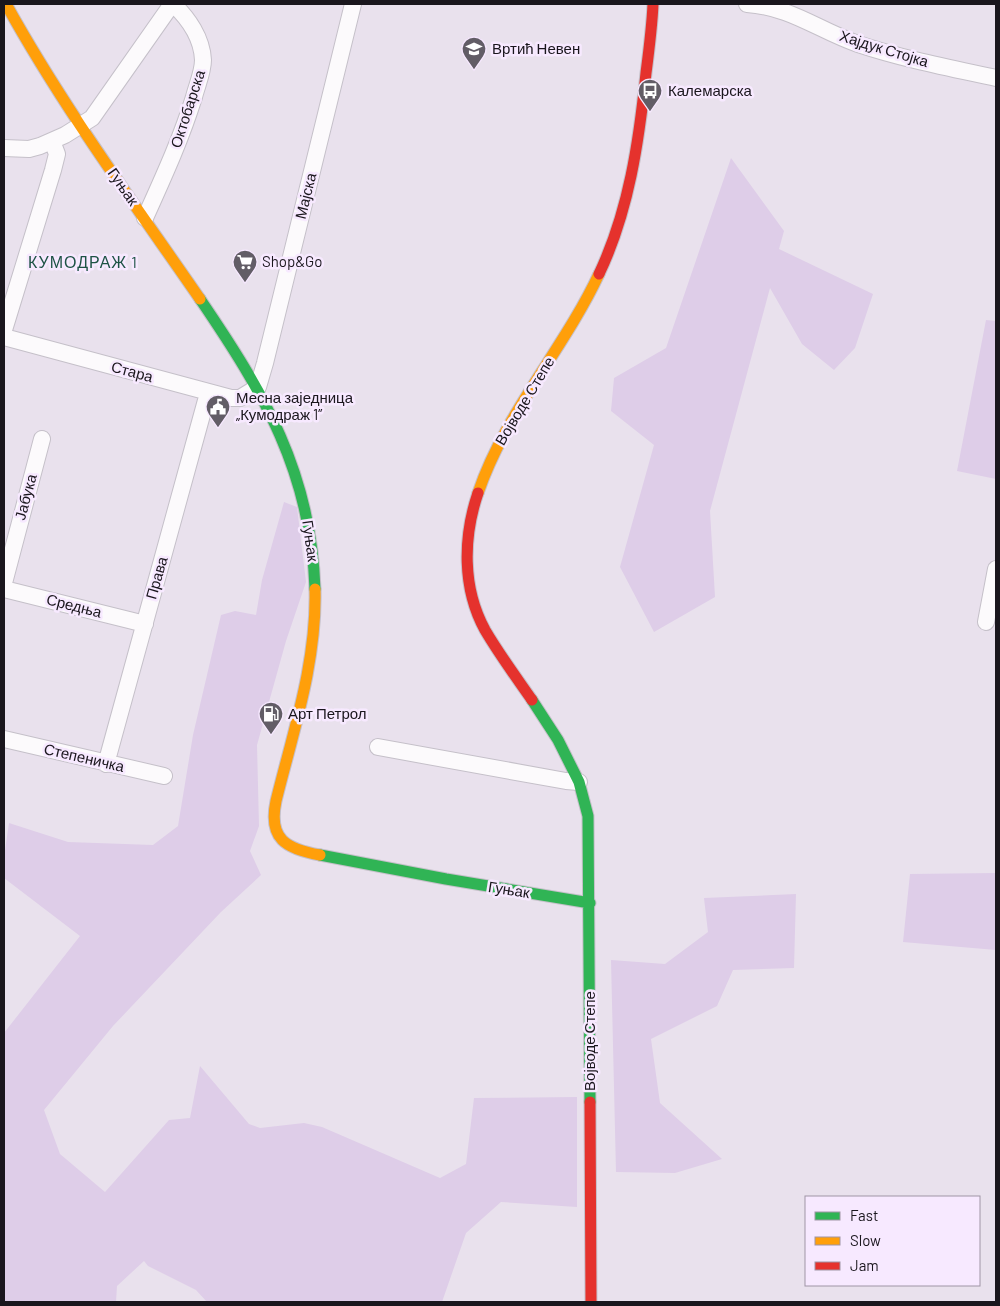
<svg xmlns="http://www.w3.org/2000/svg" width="1000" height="1306" viewBox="0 0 1000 1306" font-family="Barlow,sans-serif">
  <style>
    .green { fill: #decde8 }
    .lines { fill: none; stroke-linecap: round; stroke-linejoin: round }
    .street-casing { stroke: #c5c0c9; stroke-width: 18 }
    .fast-casing { stroke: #c5c0c9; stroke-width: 13 }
    .slow-casing { stroke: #c5c0c9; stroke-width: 13 }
    .jam-casing { stroke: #c5c0c9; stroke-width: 13 }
    .street { stroke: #fcfafc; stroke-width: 16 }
    .fast { stroke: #30b455; stroke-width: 11 }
    .slow { stroke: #ff9f0a; stroke-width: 11 }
    .jam { stroke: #e5322d; stroke-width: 11 }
    .labels { text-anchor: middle; stroke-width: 5; stroke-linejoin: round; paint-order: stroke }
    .poi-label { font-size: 15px; fill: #1a161d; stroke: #f7e9ff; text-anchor: start }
    .street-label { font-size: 15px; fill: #1a161d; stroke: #f7e9ff }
    .neighbourhood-label { font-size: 16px; letter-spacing: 1px; fill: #1e5345; stroke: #f7e9ff }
  </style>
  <rect width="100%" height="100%" fill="#e9e1ed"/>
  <path class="green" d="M731,158L784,231L779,249L873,294L855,348L834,370L802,344L770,288L710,511L715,597L654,632L620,567L654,445L611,411L614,378L666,348Z
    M986,320L996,321V479L957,471Z
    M284,502L297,507L306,582L286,641L257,745L259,826L250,851L261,875L221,912L113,1026L44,1110L60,1154L105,1192L169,1120L190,1118L200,1066L249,1124L260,1128L304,1123L322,1127L440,1178L466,1164L474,1098L577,1097V1207L501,1202L466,1233L442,1302H207L196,1290L148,1266L144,1261L117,1286L116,1302H4V1033L80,936L4,878V857L9,823L68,842L153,845L178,826L193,735L221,615L235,611L256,615L262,580Z
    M996,873V950L903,942L910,874Z
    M796,894L794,968L733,970L717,1006L651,1039L660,1103L722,1159L675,1173L616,1172L611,960L665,964L708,932L704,898Z"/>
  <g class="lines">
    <defs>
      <path id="street" d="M747,4C791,7 818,30 858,44C903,59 950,68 996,78
        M4,148L29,149L40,146L65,135L92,118L172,4
        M145,218C163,178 181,139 194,97C197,85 203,72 203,60C202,38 188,18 173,4
        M4,330L53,170L57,154L52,141
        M4,337L231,398H240L258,387L265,363L353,4
        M4,583L42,439
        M4,589L145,624
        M986,622L996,569
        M4,739L164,776
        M378,747L566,781L579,782
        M106,764L208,393"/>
      <path id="fast" d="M200,299C264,393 311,472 315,589
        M532,700L558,740L579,782L588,816L590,1102
        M320,855L446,879L590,903"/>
      <path id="slow" d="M6,4C63,107 133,202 200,299
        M478,493C505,413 564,349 599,274
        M315,589C317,662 293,732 276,801C268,839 286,849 320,855"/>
      <path id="jam" d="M599,274C629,211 639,141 646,73C649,50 652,27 653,4
        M478,493C463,537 462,588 485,630C499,654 516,677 532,700
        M590,1102L591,1302"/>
    </defs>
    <use href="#street" class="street-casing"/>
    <use href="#fast" class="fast-casing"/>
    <use href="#slow" class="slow-casing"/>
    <use href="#jam" class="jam-casing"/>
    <use href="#street" class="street"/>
    <use href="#fast" class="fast"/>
    <use href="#slow" class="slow"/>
    <use href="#jam" class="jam"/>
  </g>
  <defs>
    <symbol id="school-pin" viewBox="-11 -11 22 30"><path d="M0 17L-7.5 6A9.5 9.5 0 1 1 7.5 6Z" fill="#625d66" stroke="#f7e9ff"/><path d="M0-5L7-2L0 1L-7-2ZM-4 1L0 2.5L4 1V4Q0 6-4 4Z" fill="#fff"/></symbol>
    <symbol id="bus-pin" viewBox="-11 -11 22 30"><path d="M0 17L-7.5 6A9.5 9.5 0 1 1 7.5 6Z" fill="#625d66" stroke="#f7e9ff"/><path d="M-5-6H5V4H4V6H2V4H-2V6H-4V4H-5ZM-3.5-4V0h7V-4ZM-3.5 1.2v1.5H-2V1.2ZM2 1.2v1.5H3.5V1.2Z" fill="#fff"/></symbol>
    <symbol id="supermarket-pin" viewBox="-11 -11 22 30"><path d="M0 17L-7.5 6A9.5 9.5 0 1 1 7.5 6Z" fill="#625d66" stroke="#f7e9ff"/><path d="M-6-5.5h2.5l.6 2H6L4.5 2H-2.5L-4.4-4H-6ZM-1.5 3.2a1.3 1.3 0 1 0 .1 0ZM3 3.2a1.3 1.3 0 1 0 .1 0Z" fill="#fff"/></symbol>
    <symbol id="civic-pin" viewBox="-11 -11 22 30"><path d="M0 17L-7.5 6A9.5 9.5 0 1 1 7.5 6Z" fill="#625d66" stroke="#f7e9ff"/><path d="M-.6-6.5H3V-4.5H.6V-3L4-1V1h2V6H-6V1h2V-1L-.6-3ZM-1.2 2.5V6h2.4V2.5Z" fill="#fff"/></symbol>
    <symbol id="fuel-pin" viewBox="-11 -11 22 30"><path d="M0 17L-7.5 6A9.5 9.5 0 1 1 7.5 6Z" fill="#625d66" stroke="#f7e9ff"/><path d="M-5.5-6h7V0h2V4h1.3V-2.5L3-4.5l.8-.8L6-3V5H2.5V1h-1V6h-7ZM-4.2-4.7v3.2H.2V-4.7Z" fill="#fff"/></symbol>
  </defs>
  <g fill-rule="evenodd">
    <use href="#school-pin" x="460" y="35" width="28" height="38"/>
    <use href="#bus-pin" x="636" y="77" width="28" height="38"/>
    <use href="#supermarket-pin" x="231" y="248" width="28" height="38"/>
    <use href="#civic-pin" x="204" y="393" width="28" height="38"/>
    <use href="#fuel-pin" x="257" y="700" width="28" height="38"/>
  </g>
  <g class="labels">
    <g class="poi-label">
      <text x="492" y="54">Вртић Невен</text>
      <text x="668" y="96">Калемарска</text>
      <text x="262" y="267">Shop&amp;Go</text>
      <text x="236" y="403">Месна заједница<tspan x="236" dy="17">„Кумодраж 1”</tspan></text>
      <text x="288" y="719">Арт Петрол</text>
    </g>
    <g class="street-label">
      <text transform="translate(884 49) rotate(17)" y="5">Хајдук Стојка</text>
      <text transform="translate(188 109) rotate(-72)" y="5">Октобарска</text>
      <text transform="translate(123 187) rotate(55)" y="5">Гуњак</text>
      <text transform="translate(306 196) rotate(-76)" y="5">Мајска</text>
      <text transform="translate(132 372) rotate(15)" y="5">Стара</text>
      <text transform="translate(525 401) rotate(-59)" y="5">Војводе Степе</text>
      <text transform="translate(26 497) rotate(-75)" y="5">Јабука</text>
      <text transform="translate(310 541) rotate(82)" y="5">Гуњак</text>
      <text transform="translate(157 578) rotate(-74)" y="5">Права</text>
      <text transform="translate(74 606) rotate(14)" y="5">Средња</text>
      <text transform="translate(84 758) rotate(13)" y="5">Степеничка</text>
      <text transform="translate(509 890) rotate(9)" y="5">Гуњак</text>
      <text transform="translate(590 1041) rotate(-90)" y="5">Војводе Степе</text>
    </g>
    <g class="neighbourhood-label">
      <text x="83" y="268">КУМОДРАЖ 1</text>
    </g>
  </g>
  <rect width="1000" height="1306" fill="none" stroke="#1a161d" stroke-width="10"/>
  <rect x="805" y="1196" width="175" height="90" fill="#f7e9ff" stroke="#9f95a5"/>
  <rect x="815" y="1212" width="25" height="8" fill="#30b455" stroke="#9f95a5"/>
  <text x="850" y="1221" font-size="15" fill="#1a161d">Fast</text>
  <rect x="815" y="1237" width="25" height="8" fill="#ff9f0a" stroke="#9f95a5"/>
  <text x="850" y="1246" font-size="15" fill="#1a161d">Slow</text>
  <rect x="815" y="1262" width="25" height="8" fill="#e5322d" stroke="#9f95a5"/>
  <text x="850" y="1271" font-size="15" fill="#1a161d">Jam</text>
</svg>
